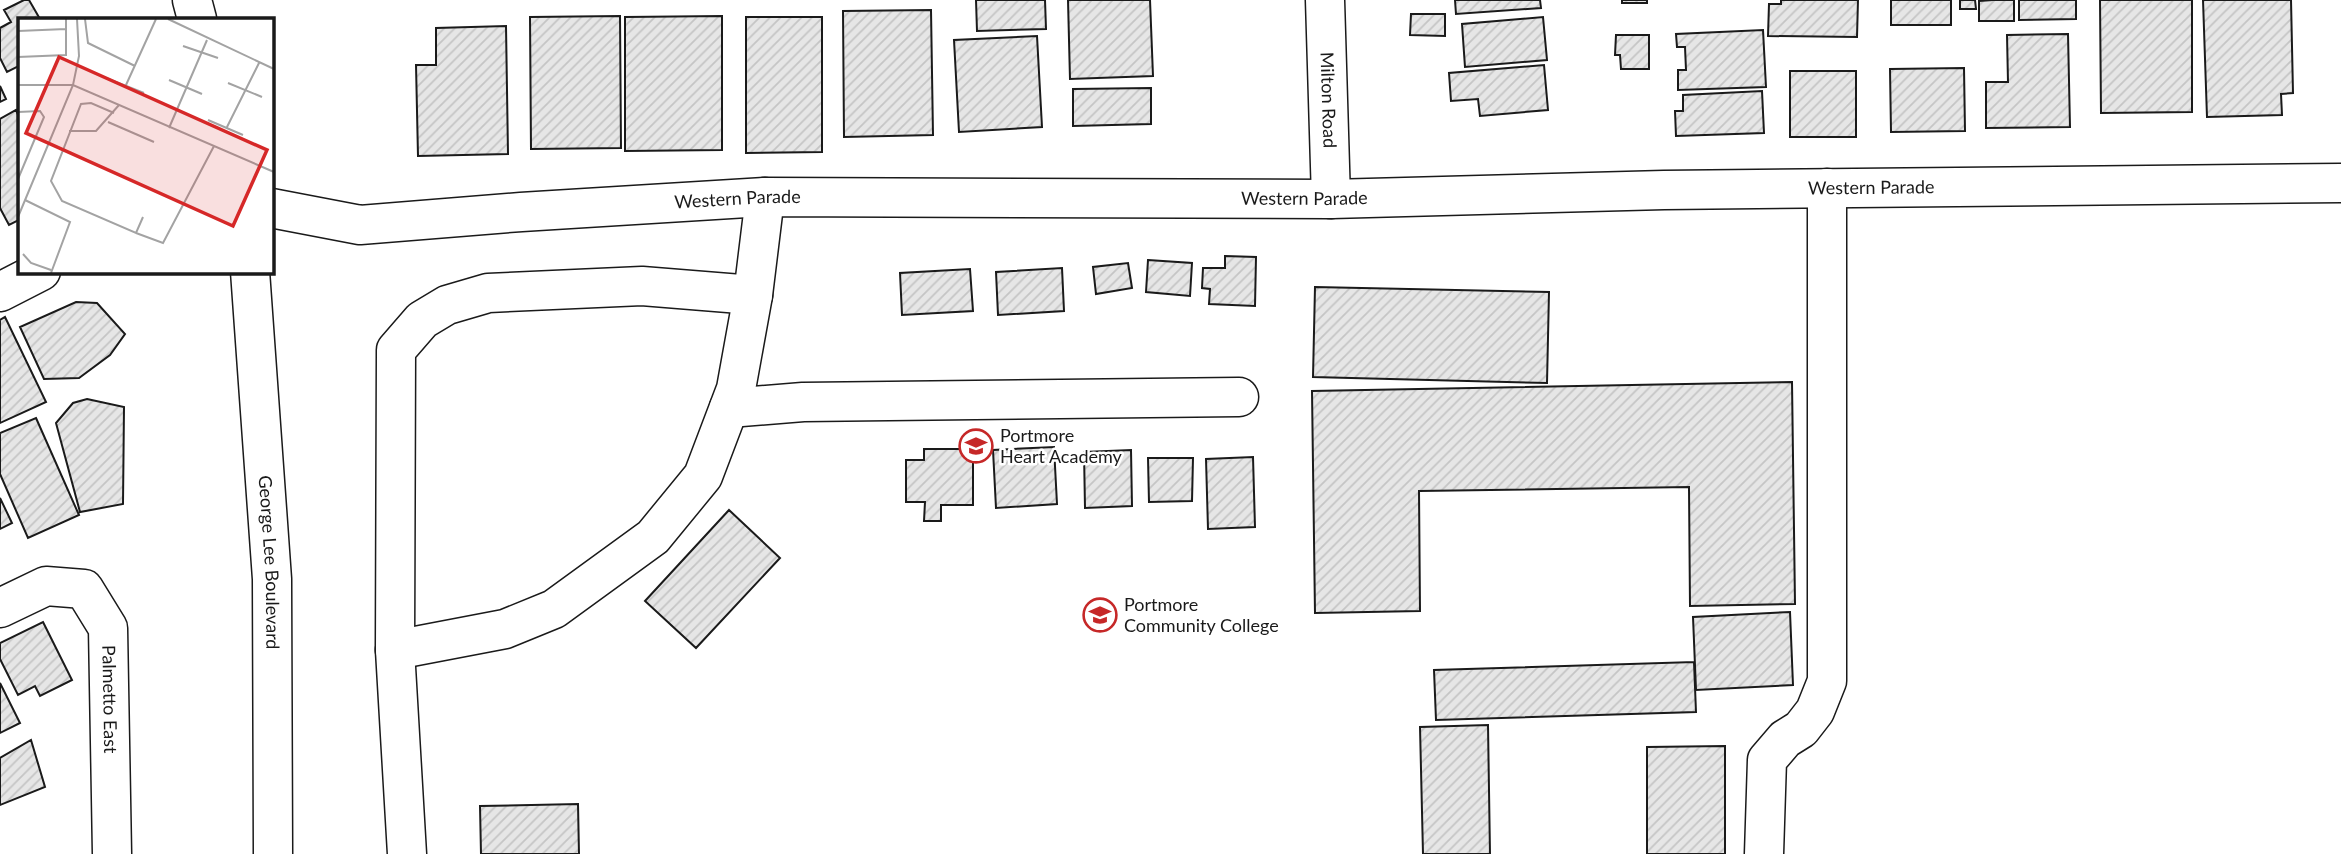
<svg xmlns="http://www.w3.org/2000/svg" width="2341" height="854" viewBox="0 0 2341 854" font-family="Lato,sans-serif">
  <style>
    .building { fill: url(#building-hatch); stroke: #1a1a1a; stroke-width: 2 }
    .lines { fill: none; stroke-linecap: round; stroke-linejoin: round }
    .minor-casing { stroke: #1a1a1a; stroke-width: 41 }
    .major-casing { stroke: #1a1a1a; stroke-width: 41 }
    .minor { stroke: #fff; stroke-width: 38 }
    .major { stroke: #fff; stroke-width: 38 }
    .labels { text-anchor: middle; stroke-width: 5; stroke-linejoin: round; paint-order: stroke }
    .street-label { font-size: 18px; fill: #1a1a1a; stroke: #fff }
    .poi-label { font-size: 18px; fill: #1a1a1a; stroke: #fff; text-anchor: start }
    .inset-road { fill: none; stroke: #a3a3a3; stroke-width: 2 }
    .view { fill: #d62828; fill-opacity: 0.15; stroke: #d62828; stroke-width: 3.5 }
    .inset-edge { fill: none; stroke: #1a1a1a; stroke-width: 3.5 }
  </style>
  <defs>
    <pattern id="building-hatch" width="6" height="6" patternUnits="userSpaceOnUse" patternTransform="scale(1.75)"><rect width="6" height="6" fill="#e6e6e6"/><path d="M-1 1l2-2M0 6l6-6M5 7l2-2" fill="none" stroke="#c5c5c5"/></pattern>
  </defs>
  <rect width="100%" height="100%" fill="#fff"/>
  <path class="building" d="M24,0H29L40,19H19V66L7,72L0,58V28L11,22L4,10Z
    M976,0H1045L1046,29L977,31Z
    M1068,0H1150L1153,76L1070,79Z
    M1455,0H1540L1541,8L1456,14Z
    M1622,0H1647V3H1622Z
    M1781,0H1858L1857,37L1768,36L1769,4H1781Z
    M1891,0H1951V25H1891Z
    M1960,0H1975L1976,9H1960Z
    M1993,0H2014V21H1979V1Z
    M2019,0H2076V19L2019,20Z
    M2100,0H2192V112L2101,113Z
    M2203,0H2291L2293,93L2281,94L2282,115L2207,117Z
    M931,10L933,135L844,137L843,11Z
    M1411,14H1445V36L1410,35Z
    M620,16L621,148L531,149L530,17Z
    M722,16V150L625,151V17Z
    M746,17H822V152L746,153Z
    M1543,17L1547,60L1465,67L1462,24Z
    M506,26L508,154L418,156L416,65H436V28Z
    M1763,30L1766,87L1678,90V70H1686L1685,47H1677L1676,34Z
    M2068,34L2070,127L1986,128V82H2008L2007,35Z
    M1616,35H1649V69H1621L1620,55H1615Z
    M1037,36L1042,127L959,132L954,40Z
    M1544,65L1548,110L1480,116L1478,99L1451,101L1449,73Z
    M1964,68L1965,131L1891,132L1890,69Z
    M1790,71H1856V137H1790Z
    M0,86L6,99L0,102Z
    M1151,88V124L1073,126V89Z
    M1762,91L1764,133L1676,136L1675,111H1683V95Z
    M16,110L19,117V220L9,225L0,208V119Z
    M1225,256L1256,257L1255,306L1209,304L1210,289L1202,288L1203,268H1225Z
    M1148,260L1192,263L1190,296L1146,292Z
    M1128,263L1132,288L1096,294L1093,267Z
    M1062,268L1064,311L998,315L996,272Z
    M970,269L973,311L902,315L900,273Z
    M1315,287L1549,292L1547,383L1313,377Z
    M76,302L97,303L125,334L110,355L79,378L44,379L20,327Z
    M5,317L46,402L0,423V320Z
    M1792,382L1795,604L1690,606L1689,487L1419,491L1420,611L1315,613L1312,391Z
    M87,399L124,407L123,504L80,512L56,423L73,403Z
    M36,418L79,515L28,538L0,474V433Z
    M1054,447L1057,504L996,508L993,450Z
    M924,449H973V505H941V521H924L925,502H906V460H924Z
    M1131,450L1132,506L1085,508L1084,452Z
    M1253,457L1255,527L1208,529L1206,459Z
    M1148,458H1193L1192,501L1149,502Z
    M0,498L12,523L0,529Z
    M729,510L780,558L696,648L645,601Z
    M1790,612L1793,685L1696,690L1693,617Z
    M43,622L72,680L40,696L35,686L18,695L0,659V643Z
    M1694,662L1696,712L1436,720L1434,670Z
    M0,683L20,723L0,733Z
    M1488,725L1490,854H1423L1420,727Z
    M31,740L45,787L0,805V758Z
    M1725,746V854H1647V747Z
    M578,804L579,854H481L480,806Z"/>
  <g class="lines">
    <defs>
      <g id="minor">
        <path id="s1" d="M1325,0L1331,199"/>
        <path id="s2" d="M271,208L360,225L521,212L765,197L1331,199L1664,190L2341,183"/>
        <path d="M0,292L41,271"/>
        <path d="M729,408L803,402L1239,397"/>
        <path id="s3" d="M0,608L46,586L84,589L108,628L112,854"/>
        <path d="M395,650L505,629L554,609L653,537L703,476L736,389L753,295L765,197"/>
        <path d="M407,854L395,650L396,350L422,320L447,305L488,293L642,286L753,295"/>
        <path d="M1764,854L1767,760L1785,739L1801,729L1815,711L1827,681V188"/>
      </g>
      <g id="major">
        <path d="M192,0L197,19"/>
        <path id="s4" d="M250,271L272,579L273,854"/>
      </g>
    </defs>
    <use href="#minor" class="minor-casing"/>
    <use href="#major" class="major-casing"/>
    <use href="#minor" class="minor"/>
    <use href="#major" class="major"/>
  </g>
  <defs>
    <symbol id="university-ring" viewBox="-11 -11 22 22"><circle r="9.5" fill="#fff" stroke="#c62828" stroke-width="1.5"/><path d="M0-5L7-2L0 1L-7-2ZM-4 1L0 2.5L4 1V4Q0 6-4 4Z" fill="#c62828"/></symbol>
  </defs>
  <g fill-rule="evenodd">
    <use href="#university-ring" x="957" y="427" width="38" height="38"/>
    <use href="#university-ring" x="1081" y="596" width="38" height="38"/>
  </g>
  <g class="labels">
    <g class="street-label">
      <text dy="6" stroke="none"><textPath href="#s1" startOffset="100">Milton Road</textPath></text>
      <text dy="6" stroke="none"><textPath href="#s2" startOffset="1603">Western Parade</textPath></text>
      <text dy="6" stroke="none"><textPath href="#s2" startOffset="1036">Western Parade</textPath></text>
      <text dy="6" stroke="none"><textPath href="#s2" startOffset="469">Western Parade</textPath></text>
      <text dy="6" stroke="none"><textPath href="#s4" startOffset="292">George Lee Boulevard</textPath></text>
      <text dy="6" stroke="none"><textPath href="#s3" startOffset="206">Palmetto East</textPath></text>
    </g>
    <g class="poi-label">
      <text x="1000" y="442">Portmore<tspan x="1000" dy="21">Heart Academy</tspan></text>
      <text x="1124" y="611">Portmore<tspan x="1124" dy="21">Community College</tspan></text>
    </g>
  </g>
  <g transform="translate(18 18)">
    <rect width="256" height="256" fill="#fff"/>
    <path class="inset-road" d="M67,1L70,25L117,48M150,1L256,51M0,13L48,11M165,28L200,40M0,39L48,37V1M88,60L126,75M151,62L184,76M210,65L244,79M0,67H55L256,154M108,67L138,1M0,94L22,93L26,99L0,161M96,95L73,85L63,86L33,163L44,183L118,215L125,199M190,102L225,117M90,104L136,124M209,109L241,45M151,110L189,22M51,113H78L101,87M7,182L52,204L33,255M0,199L55,67L61,38L59,1M118,215L145,225L196,128M5,236L13,245L33,252"/>
    <path class="view" d="M41,39L249,132L215,208L8,115Z"/>
    <rect width="256" height="256" class="inset-edge"/>
  </g>
</svg>
